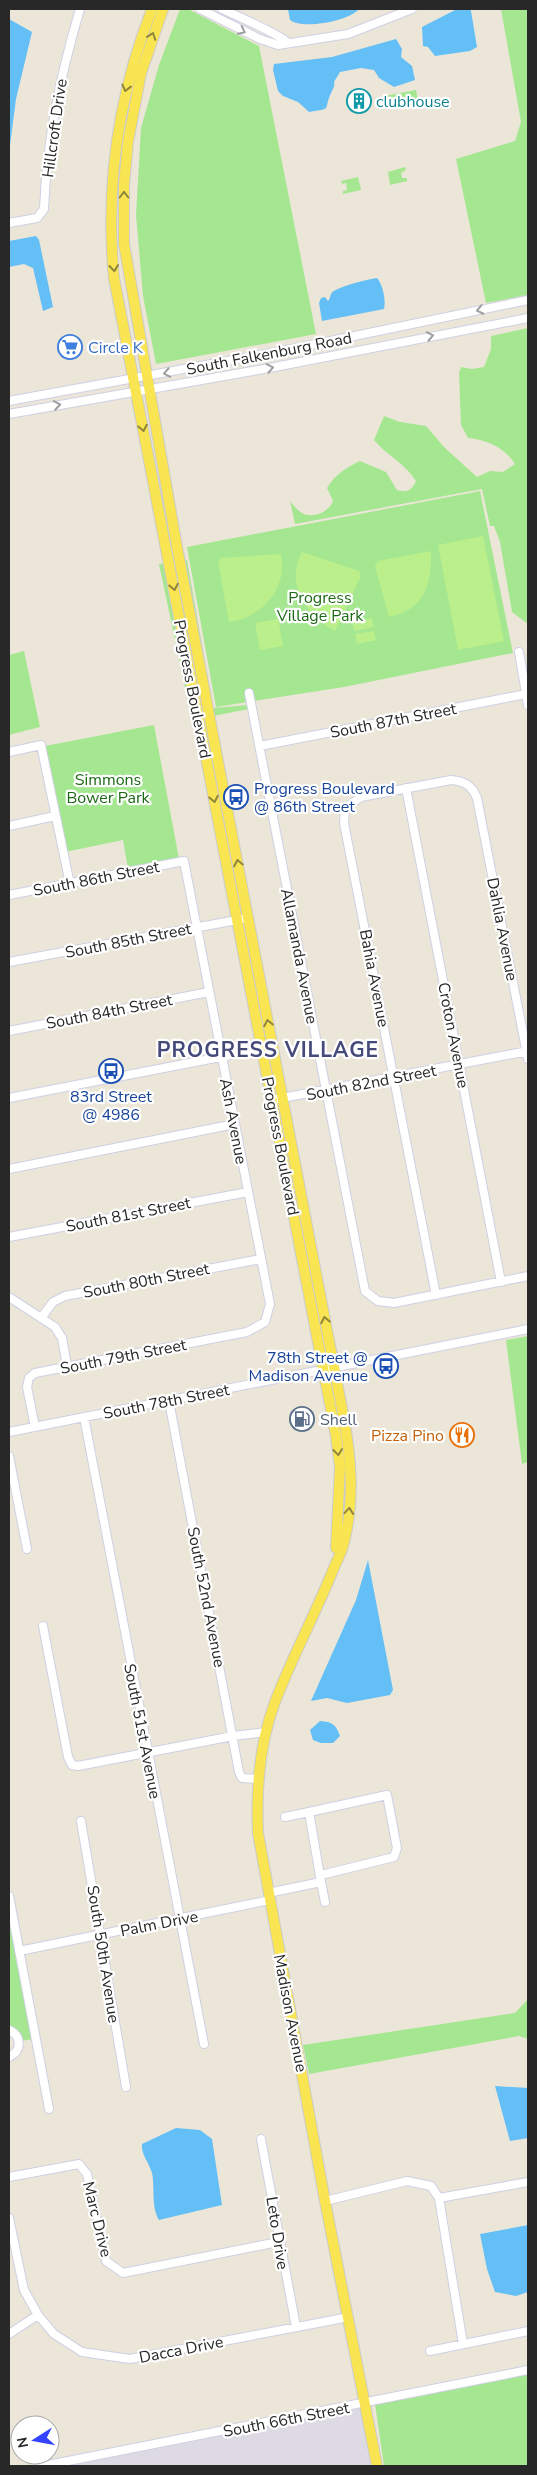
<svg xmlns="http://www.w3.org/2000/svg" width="537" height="2475" viewBox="0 0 537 2475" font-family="'Nunito Sans',sans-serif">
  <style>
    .industrial { fill: #dedae4 }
    .green { fill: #a5e791 }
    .pitch { fill: #baef8c }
    .water { fill: #64bff6 }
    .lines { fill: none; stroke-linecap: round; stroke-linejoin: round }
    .minor-casing { stroke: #ced0e3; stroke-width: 10 }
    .major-casing { stroke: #cbcbcb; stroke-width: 12 }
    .minor { stroke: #fff; stroke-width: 8 }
    .major { stroke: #f9e451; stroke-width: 10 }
    .oneway { stroke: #9e9e9e }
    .oneway2 { stroke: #90863c }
    .labels { text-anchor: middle; stroke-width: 4.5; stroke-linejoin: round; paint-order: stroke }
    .culture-label { font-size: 16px; fill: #0d838f; stroke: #fff; text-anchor: start }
    .street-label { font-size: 16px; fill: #282828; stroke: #fff }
    .shop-label { font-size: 16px; fill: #366cbe; stroke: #fff; text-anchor: start }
    .park-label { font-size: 16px; fill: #1d6915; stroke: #fff }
    .transit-label { font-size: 16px; fill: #164399; stroke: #fff; text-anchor: start }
    .service-label { font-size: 16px; fill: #4e5e75; stroke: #fff; text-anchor: start }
    .food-label { font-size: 16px; fill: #c56008; stroke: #fff; text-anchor: end }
    .district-label { font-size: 21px; font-weight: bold; letter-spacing: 1px; fill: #464a7b; stroke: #fff }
  </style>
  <rect width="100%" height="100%" fill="#ece6d9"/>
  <path class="industrial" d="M361,2407L374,2466H68L159,2446Z"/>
  <path class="green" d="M180,9H188L259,46L316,334L156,364L143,296L136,215L141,128L159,65Z
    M501,9H528V295L486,303L456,159L515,141L521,122Z
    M416,90L418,100L386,106L384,96Z
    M405,167L406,170L401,173L402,178H407V181L390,185L388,172Z
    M358,177L361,190L343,194V191L347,190L346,183L342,184L341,181Z
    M528,328V624L512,612L500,542L494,526H490L482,489L295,524L290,501C293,505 297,510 302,513C313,519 329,512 333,501L327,488C335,474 346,468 360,461L386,472L397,490C407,493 412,490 416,481C405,463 387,456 374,440L384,416L400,422L426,426L444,447L477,477L490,471L503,472L515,464C504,447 487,440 468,438L461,425L459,373L461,367L472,369L484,367L491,349V336Z
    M480,491L513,653L344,687L216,707L187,547Z
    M187,560L213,708L248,705L249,709L213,716L183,561Z
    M166,563L196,719L192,720L159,564Z
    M24,651L40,727L9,735V655Z
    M154,725L179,859L128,869L123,840L65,852L45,746Z
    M528,1336V1462L522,1464L506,1340Z
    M9,1914L32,2039L22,2041L19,2033L9,2027Z
    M528,1999V2039L519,2036L309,2074L303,2045L515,2013Z
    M528,2373V2466H384L375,2404Z"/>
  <path class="pitch" d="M483,536L504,641L458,650L438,545Z
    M431,551C432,583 425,610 389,617L375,566L378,561Z
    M302,552L359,571L361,576L335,631C306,615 285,585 302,552Z
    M281,554C288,588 262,618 229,622L218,562L221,558Z
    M372,618L374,627L354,631L352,622Z
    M278,619L283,646L260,650L255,623Z
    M374,631L376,640L357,644L355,634Z"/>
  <path class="water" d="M288,9H359C349,21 303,30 290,20Z
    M457,9H469L471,11L477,47L470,51L435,56L428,47L423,46L422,27Z
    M9,19L32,32L16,99L9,153Z
    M396,39L402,49L401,57L412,66L415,80L394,87L379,78L374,70L361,68L340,72L334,82C335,87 333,88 331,93C323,111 333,108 309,112L298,102L283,96L278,91L273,70L274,64L332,57Z
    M36,236L39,240L53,307L43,311L33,268L24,264L9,267V241Z
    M377,278C383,285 386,300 384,309L322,321L319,303L321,298L325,297L328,301C330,299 330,296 331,294C334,287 369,279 377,278Z
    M368,1560L393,1690L390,1695L347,1703L327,1698L311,1701L356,1600Z
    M320,1721C332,1722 336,1724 340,1736L333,1743H321L313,1740L310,1730Z
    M495,2086L528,2088V2138L510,2141Z
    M176,2128L200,2130L212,2139L222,2205L159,2220C151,2207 155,2188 152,2173C149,2162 141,2155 142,2144Z
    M528,2225V2292L516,2296L495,2292L487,2269L480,2234Z"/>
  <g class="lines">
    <defs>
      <path id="minor" d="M200,9L260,39L278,45L348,34L412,9
        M222,9C237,16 277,33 287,42
        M9,223L37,218L44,209C47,138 60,77 80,9
        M9,401L282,351L528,300
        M9,414L264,369L528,318
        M519,652L528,705
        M249,693L365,1291L378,1301L394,1303L528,1276
        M260,746L526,694
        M9,752L41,745L70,884
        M406,788L501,1282
        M9,826L55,816
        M9,895L184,861L270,1304L265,1322L247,1332L35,1373L29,1378L27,1387L35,1427
        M9,962L248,918
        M9,1031L209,992
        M9,1098L267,1048
        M277,1099L528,1051
        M9,1169L235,1124
        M9,1237L248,1192
        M436,1295L344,823L345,808L361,797L451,780C465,781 472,786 477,798L528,1059
        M9,1297L55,1327L62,1338L67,1366
        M41,1318L53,1302L65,1296L261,1259
        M169,1401L239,1772L242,1778L258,1779
        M84,1417L204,2044
        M9,1432L528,1329
        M9,1456L27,1549
        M43,1626L68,1757L72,1765L78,1766L233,1736L266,1732
        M285,1817L309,1812
        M81,1821L126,2087
        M321,1882L325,1902
        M268,1893L321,1882L309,1812L387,1795L397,1848L394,1857L321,1875
        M9,1896L49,2109
        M19,1951L270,1900
        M9,2030C22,2036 22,2051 9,2057
        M261,2139L296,2327
        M9,2177L79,2164L87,2174L106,2261L123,2273L278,2242
        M439,2198L528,2182
        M325,2201L407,2181L431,2186L439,2198L463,2344
        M9,2218L24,2290L38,2315L54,2334L82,2352L130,2359L349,2317
        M9,2334L38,2315
        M430,2351L528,2331
        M43,2466L528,2370"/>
      <path id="major" d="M152,9C118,96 105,184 114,278L336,1436L340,1467L336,1548
        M163,9L141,73L128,142L124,184V244L177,547L343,1414C351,1456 355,1499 344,1542C342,1552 337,1560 333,1570C315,1615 292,1657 275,1702C259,1744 256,1788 258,1833L325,2201L377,2466"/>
    </defs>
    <use href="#minor" class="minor-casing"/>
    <use href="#major" class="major-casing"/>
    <use href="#minor" class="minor"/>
    <use href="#major" class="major"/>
  </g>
  <defs><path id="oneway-chevron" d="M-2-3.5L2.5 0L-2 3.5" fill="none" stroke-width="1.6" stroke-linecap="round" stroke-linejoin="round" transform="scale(1.25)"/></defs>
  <g class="oneway">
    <use href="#oneway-chevron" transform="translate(242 31) rotate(26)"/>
    <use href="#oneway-chevron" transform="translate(480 310) rotate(168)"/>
    <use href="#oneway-chevron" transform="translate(430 336) rotate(-11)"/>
    <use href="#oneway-chevron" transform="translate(270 368) rotate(-11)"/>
    <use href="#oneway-chevron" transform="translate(167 373) rotate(169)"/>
    <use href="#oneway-chevron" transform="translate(57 405) rotate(-10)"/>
  </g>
  <g class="oneway2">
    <use href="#oneway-chevron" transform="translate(152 36) rotate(-70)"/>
    <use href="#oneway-chevron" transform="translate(126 88) rotate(104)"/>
    <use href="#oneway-chevron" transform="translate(124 195) rotate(-90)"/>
    <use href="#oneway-chevron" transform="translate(114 268) rotate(84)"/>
    <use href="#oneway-chevron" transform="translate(143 428) rotate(79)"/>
    <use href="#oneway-chevron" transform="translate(174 587) rotate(79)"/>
    <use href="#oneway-chevron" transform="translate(214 799) rotate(79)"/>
    <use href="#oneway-chevron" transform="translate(238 863) rotate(-101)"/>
    <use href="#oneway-chevron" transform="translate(268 1023) rotate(-101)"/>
    <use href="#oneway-chevron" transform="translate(325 1320) rotate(-101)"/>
    <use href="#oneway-chevron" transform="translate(338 1452) rotate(83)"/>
    <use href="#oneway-chevron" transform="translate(349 1511) rotate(-85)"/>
  </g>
  <defs>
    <symbol id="building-ring" viewBox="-11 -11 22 22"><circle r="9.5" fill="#fff" stroke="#0f9aa8" stroke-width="1.5"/><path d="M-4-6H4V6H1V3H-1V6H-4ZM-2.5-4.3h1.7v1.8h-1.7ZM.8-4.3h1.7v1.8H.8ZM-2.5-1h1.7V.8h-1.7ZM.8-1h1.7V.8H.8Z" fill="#0f9aa8"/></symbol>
    <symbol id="supermarket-ring" viewBox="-11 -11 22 22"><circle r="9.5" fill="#fff" stroke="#3f7fe0" stroke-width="1.5"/><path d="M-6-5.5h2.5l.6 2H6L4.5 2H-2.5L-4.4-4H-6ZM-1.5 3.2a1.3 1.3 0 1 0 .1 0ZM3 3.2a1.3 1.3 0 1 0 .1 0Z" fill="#3f7fe0"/></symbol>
    <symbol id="bus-ring" viewBox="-11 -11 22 22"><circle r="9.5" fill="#fff" stroke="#1a4fb4" stroke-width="1.5"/><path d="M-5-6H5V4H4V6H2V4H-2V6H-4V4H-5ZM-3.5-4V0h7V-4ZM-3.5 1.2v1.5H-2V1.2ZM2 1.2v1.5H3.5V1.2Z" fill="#1a4fb4"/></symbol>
    <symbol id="fuel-ring" viewBox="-11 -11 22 22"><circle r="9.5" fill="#fff" stroke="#5c6f8a" stroke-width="1.5"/><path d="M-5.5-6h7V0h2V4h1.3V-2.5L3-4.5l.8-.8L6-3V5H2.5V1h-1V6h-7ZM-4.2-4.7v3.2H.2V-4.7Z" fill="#5c6f8a"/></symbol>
    <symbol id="restaurant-ring" viewBox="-11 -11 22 22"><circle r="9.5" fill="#fff" stroke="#e8710a" stroke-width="1.5"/><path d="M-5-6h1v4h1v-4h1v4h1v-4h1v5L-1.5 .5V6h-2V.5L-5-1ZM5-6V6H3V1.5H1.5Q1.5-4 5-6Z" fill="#e8710a"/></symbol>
  </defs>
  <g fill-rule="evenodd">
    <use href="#building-ring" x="345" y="87" width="28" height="28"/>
    <use href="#supermarket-ring" x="56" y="333" width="28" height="28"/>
    <use href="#bus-ring" x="222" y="783" width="28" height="28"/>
    <use href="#bus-ring" x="97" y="1057" width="28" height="28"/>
    <use href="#bus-ring" x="372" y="1352" width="28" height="28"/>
    <use href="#fuel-ring" x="288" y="1405" width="28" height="28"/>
    <use href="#restaurant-ring" x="448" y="1421" width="28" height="28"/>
  </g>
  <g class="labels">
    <g class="culture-label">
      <text x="376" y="107">clubhouse</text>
    </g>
    <g class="street-label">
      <text transform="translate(54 128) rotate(-82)" y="6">Hillcroft Drive</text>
      <text transform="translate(269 353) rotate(-11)" y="6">South Falkenburg Road</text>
      <text transform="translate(193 689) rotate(79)" y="6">Progress Boulevard</text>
      <text transform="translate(393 720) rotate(-11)" y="6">South 87th Street</text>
      <text transform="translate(96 878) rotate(-11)" y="6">South 86th Street</text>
      <text transform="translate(503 929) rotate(79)" y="6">Dahlia Avenue</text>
      <text transform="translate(128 940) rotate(-11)" y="6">South 85th Street</text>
      <text transform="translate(300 956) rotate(79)" y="6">Allamanda Avenue</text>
      <text transform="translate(375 978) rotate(79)" y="6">Bahia Avenue</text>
      <text transform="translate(109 1011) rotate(-11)" y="6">South 84th Street</text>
      <text transform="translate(454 1035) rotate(79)" y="6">Croton Avenue</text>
      <text transform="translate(371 1082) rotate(-11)" y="6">South 82nd Street</text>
      <text transform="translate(234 1121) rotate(79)" y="6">Ash Avenue</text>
      <text transform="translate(281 1146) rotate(79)" y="6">Progress Boulevard</text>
      <text transform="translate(128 1214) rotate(-11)" y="6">South 81st Street</text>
      <text transform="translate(146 1280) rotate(-11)" y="6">South 80th Street</text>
      <text transform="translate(123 1356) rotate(-11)" y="6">South 79th Street</text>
      <text transform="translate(166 1401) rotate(-11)" y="6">South 78th Street</text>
      <text transform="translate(207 1597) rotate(79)" y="6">South 52nd Avenue</text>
      <text transform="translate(143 1731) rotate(79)" y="6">South 51st Avenue</text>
      <text transform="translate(159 1923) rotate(-11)" y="6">Palm Drive</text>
      <text transform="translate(104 1954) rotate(81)" y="6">South 50th Avenue</text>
      <text transform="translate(291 2013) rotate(79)" y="6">Madison Avenue</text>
      <text transform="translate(98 2219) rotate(76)" y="6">Marc Drive</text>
      <text transform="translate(278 2233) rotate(81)" y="6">Leto Drive</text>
      <text transform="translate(181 2349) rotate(-11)" y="6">Dacca Drive</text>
      <text transform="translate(286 2419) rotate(-11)" y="6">South 66th Street</text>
    </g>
    <g class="shop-label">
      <text x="88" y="353">Circle K</text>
    </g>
    <g class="park-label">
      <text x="320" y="603">Progress<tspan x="320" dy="18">Village Park</tspan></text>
      <text x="108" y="785">Simmons<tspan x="108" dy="18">Bower Park</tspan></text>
    </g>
    <g class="transit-label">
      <text x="254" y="794">Progress Boulevard<tspan x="254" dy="18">@ 86th Street</tspan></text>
      <text x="111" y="1102" text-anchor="middle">83rd Street<tspan x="111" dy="18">@ 4986</tspan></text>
      <text x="368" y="1363" text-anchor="end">78th Street @<tspan x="368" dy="18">Madison Avenue</tspan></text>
    </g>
    <g class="service-label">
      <text x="320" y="1425">Shell</text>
    </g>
    <g class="food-label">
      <text x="444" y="1441">Pizza Pino</text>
    </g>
    <g class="district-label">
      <text x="268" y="1057">PROGRESS VILLAGE</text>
    </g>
  </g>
  <rect width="537" height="2475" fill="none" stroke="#282828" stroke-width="20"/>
  <g transform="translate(35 2440) rotate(259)"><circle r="24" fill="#ffffff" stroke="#a9a9a9"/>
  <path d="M0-4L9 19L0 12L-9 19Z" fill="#3343ff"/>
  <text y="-8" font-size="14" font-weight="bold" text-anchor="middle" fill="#282828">N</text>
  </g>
</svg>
